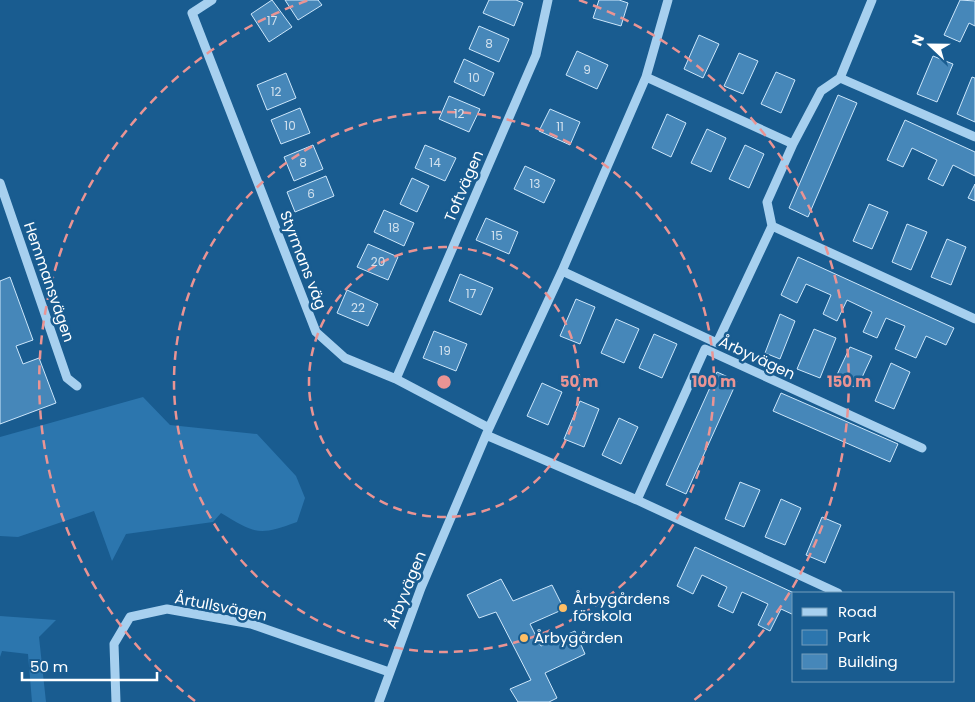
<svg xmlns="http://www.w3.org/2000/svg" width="975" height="702" viewBox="0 0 975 702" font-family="Poppins,sans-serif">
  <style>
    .green { fill: #2c76ae }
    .building { fill: #4687b9; stroke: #cde7fb }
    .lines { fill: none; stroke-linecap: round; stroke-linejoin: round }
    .minor { stroke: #a7d0ef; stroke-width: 9 }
    .ring { fill: none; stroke: #ea9494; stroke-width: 2.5; stroke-dasharray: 9 6 }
    .poi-dot { fill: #ffbf65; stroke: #195c90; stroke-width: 2 }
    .labels { text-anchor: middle; stroke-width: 5; stroke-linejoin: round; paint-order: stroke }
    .number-label { font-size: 12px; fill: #d1e1ee }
    .street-label { font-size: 15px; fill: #fff; stroke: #195c90 }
    .poi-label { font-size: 15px; fill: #fff; stroke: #195c90; text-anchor: start }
    .centre { fill: #ea9494; stroke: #195c90; stroke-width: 2.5 }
    .ring-label { font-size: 15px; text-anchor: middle; font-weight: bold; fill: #ea9494; stroke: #195c90; stroke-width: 5; stroke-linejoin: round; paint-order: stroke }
  </style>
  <rect width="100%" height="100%" fill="#195c90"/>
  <path class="green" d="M143,397L170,425L257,434L296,476L305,498L297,522C258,536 256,534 221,513L213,522L126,534L112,561L94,511L18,537L0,536V437Z
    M0,616L56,620L39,637L46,702H32L28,654L2,651L0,657Z"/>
  <path class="building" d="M272,0L292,27L269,42L251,14Z
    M285,0H318L322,5L298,20Z
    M489,0H516L523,3L514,26L483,13Z
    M599,0H619L628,3L621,26L593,18Z
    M960,0L975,1V26L969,23L960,42L944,35Z
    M479,26L509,39L499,62L469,49Z
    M699,35L719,44L703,78L684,69Z
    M577,51L608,65L597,89L566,75Z
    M739,53L758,61L743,94L724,86Z
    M933,56L953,64L937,102L917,94Z
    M464,59L494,73L484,96L454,82Z
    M776,72L795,80L781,113L761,104Z
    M286,73L296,98L267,110L257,85Z
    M972,77L975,78V122L957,114Z
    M838,95L857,103L808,217L789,208Z
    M449,96L480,109L469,132L439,119Z
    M300,108L310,133L281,144L271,120Z
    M550,109L580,122L570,145L539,131Z
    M667,114L686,123L671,157L652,148Z
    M905,120L975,152V176L953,165L943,186L928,179L937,160L912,148L903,167L887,160Z
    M707,129L726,138L711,172L691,163Z
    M313,145L323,169L294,181L284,157Z
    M425,145L456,158L445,181L415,168Z
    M745,145L764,154L749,188L729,179Z
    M525,166L555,180L544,203L514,189Z
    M326,176L334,196L295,212L287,192Z
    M412,178L429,186L417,212L400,204Z
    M975,184V201L968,198Z
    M869,204L888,212L872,249L853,241Z
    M384,210L414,223L404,246L374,232Z
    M486,218L518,232L509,254L476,240Z
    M907,224L927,232L911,270L892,262Z
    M947,239L966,247L951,285L931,277Z
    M368,244L398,257L388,280L357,267Z
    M798,257L954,328L946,345L926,336L916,358L895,349L905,326L886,318L877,338L863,332L872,312L847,300L837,321L823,314L831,295L806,284L797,303L781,295Z
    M460,274L493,288L481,315L449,301Z
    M10,277L33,340L16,346L23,364L39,358L56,403L0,424V281Z
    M347,290L378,304L368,326L337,313Z
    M576,299L595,307L580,344L560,336Z
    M780,314L795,321L780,359L765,353Z
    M616,319L639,329L624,363L601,353Z
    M814,329L836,338L820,378L797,369Z
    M434,331L467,344L456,371L423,358Z
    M654,334L677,344L662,378L639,368Z
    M850,347L872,356L857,388L835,379Z
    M891,363L910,372L894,409L875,401Z
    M717,372L737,381L686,494L666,485Z
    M542,383L562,392L548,425L527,416Z
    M781,393L898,444L890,462L773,411Z
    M580,401L599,409L584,447L564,439Z
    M619,418L638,427L621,464L602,455Z
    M740,482L760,490L744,527L725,519Z
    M781,499L801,508L785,545L765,537Z
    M822,517L841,525L825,563L806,555Z
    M695,547L794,593V615L781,609L770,631L758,625L768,604L742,592L733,613L718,606L727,587L702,575L693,594L677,586Z
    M501,579L513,601L552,585L564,609L530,624L541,646L575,631L585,654L545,673L557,698L549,702H518L510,689L531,680L496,612L479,618L467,595Z"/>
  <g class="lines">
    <path class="minor" d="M212,0L192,13L316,332L345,358L396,379L489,428
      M646,77L793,144
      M840,78L872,0
      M975,137L840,78L821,91L793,144L767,202L772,226L975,319
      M0,183L67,378L77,386
      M562,271L717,343L772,226
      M396,379L536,55L548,0
      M486,435L637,500L838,593
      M637,500L705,349L922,448
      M116,702L114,644L130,617L167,609L251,624L389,672
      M379,702L421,588L489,428L562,271L646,77L668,0"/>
  </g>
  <g class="ring">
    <circle cx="444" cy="382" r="135"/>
    <circle cx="444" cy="382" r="270"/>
    <path d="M195 701A405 405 0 0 1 309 0M579 0A405 405 0 0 1 693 701"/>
  </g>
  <g class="poi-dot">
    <circle cx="563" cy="608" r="5"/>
    <circle cx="524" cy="638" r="5"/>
  </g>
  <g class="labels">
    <g class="number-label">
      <text x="272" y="25">17</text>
      <text x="489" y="48">8</text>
      <text x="587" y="74">9</text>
      <text x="474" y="82">10</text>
      <text x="276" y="96">12</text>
      <text x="459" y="118">12</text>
      <text x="290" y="130">10</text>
      <text x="560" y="131">11</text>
      <text x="303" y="167">8</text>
      <text x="435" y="167">14</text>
      <text x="535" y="188">13</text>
      <text x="311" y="198">6</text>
      <text x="394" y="232">18</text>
      <text x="497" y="240">15</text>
      <text x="378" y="266">20</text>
      <text x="471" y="298">17</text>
      <text x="358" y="312">22</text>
      <text x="445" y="355">19</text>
    </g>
    <g class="street-label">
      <text transform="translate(464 186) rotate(-67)" y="5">Toftvägen</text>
      <text transform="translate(303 260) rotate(69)" y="5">Styrmans väg</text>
      <text transform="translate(49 282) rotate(71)" y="5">Hemmansvägen</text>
      <text transform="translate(757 358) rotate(25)" y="5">Årbyvägen</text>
      <text transform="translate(406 590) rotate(-68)" y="5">Årbyvägen</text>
      <text transform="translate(221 607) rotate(11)" y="5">Årtullsvägen</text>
    </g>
    <g class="poi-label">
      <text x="573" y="604">Årbygårdens<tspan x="573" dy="17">förskola</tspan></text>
      <text x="534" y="643">Årbygården</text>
    </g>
  </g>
  <circle cx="444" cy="382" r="8" class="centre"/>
  <g class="ring-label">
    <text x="579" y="387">50 m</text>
    <text x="714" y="387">100 m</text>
    <text x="849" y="387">150 m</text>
  </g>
  <rect x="792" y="592" width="162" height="90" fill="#195c90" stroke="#759dbc"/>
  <rect x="802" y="608" width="25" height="8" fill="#a7d0ef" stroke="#759dbc"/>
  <text x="838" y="617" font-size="15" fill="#ffffff">Road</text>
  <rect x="802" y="630" width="25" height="15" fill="#2c76ae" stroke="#759dbc"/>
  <text x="838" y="642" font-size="15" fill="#ffffff">Park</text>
  <rect x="802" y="654" width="25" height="15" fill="#4687b9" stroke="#759dbc"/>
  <text x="838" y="667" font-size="15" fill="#ffffff">Building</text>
  <g transform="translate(930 45) rotate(292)" stroke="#195c90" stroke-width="4" paint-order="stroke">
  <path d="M0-4L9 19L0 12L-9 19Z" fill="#ffffff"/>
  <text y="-8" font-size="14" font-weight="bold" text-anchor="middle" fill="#ffffff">N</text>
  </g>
  <path d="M22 672v8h135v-8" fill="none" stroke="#ffffff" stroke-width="2.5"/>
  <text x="30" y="672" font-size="15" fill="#ffffff" stroke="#195c90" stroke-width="4" paint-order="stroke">50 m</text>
</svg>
